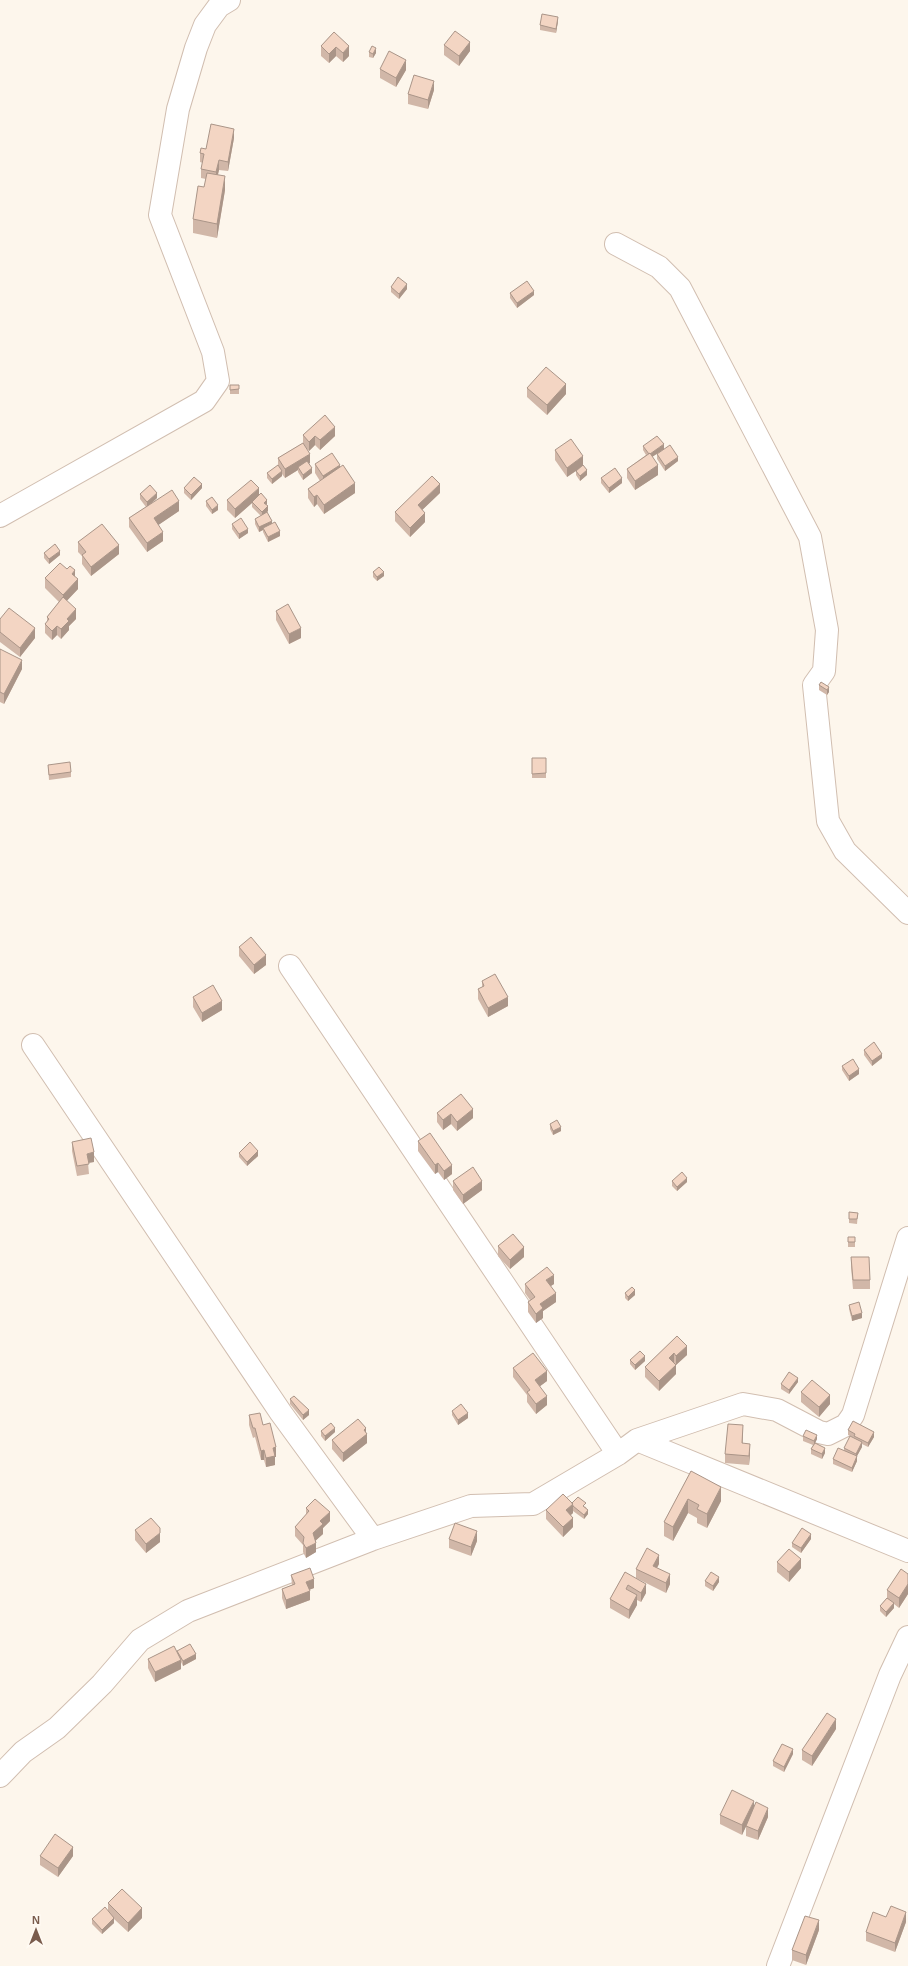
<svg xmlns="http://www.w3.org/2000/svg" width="908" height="1966" viewBox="0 0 908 1966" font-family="Arial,sans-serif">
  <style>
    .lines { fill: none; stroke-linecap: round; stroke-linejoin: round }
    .minor-casing { stroke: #d1beb0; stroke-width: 24 }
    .minor { stroke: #fff; stroke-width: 22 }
    .wall { fill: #d1b7a8 }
    .shaded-wall { fill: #aa9588 }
    .building { fill: #f3d5c3; stroke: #aa9588 }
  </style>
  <rect width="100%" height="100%" fill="#fdf6ec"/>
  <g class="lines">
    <defs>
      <path id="minor" d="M616,244L659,267L680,288L810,537L827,630L824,671L814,685L828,821L845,851L908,913
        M0,516L204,401L218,381L213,352L160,215L178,109L196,48L205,25L219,6L229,0
        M290,966L618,1454
        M33,1045L281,1413L373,1539
        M637,1440L908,1551
        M0,1776L23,1752L57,1728L102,1684L140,1640L188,1611L373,1539L471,1506L533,1504L618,1454L637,1440L743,1404L777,1410L819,1432L828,1434L846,1425L853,1415L908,1238
        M778,1966L890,1675L908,1637"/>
    </defs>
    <use href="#minor" class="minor-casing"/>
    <use href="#minor" class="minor"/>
  </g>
  <path class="wall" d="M558,21L556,33L540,30V25Z
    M334,32L349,56L343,62L336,56L329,63L321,56V46Z
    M444,45L470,51L459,66L444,55Z
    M369,52L376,53L373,58L369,57Z
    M380,69L406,70L396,87L380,78Z
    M434,90L428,109L408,104V94Z
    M234,138L228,171L219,170L218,175L225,190L217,238L193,233V219L204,187L206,179L201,178V169L203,163L200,162V153L206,149Z
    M391,287L407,289L399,299L391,292Z
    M510,293L534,295L517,308L510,298Z
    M230,385H239V394H230Z
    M527,388L566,394L547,415L527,397Z
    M303,435L335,436L320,450L315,445L309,451L305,447L310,463H309L312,473L303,480L298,472V470L285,478L282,474V476L272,484L267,478V473L278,466V458L303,443Z
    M643,446L664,449L652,457L658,475L635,490L627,478V469L646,455L643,450Z
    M555,450L583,465L587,475L580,481L576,475V471L567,477L555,460Z
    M657,454L678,461L665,471L657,459Z
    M315,464L340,467L355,493L324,514L317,504L314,507L308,498V489L320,481L315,473Z
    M601,478L622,483L609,493L601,483Z
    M184,488H202L191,500L184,493Z
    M440,493L422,510L425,522L410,537L395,521V512Z
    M140,494L157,498L152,503L179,511L158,525L163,541L147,552L129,527V518L146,507L140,499Z
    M259,495L267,504L266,505L268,511L266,513L280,536L268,542L263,532V530L259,532L255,524V519L261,516L252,507V503L235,518L227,510V500Z
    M206,501L218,510L212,514L206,506Z
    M232,524L248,533L239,539L232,529Z
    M78,542L119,554L91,576L82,564V556L78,552Z
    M44,553L60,555L49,564L44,558Z
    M67,569L75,577L78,589L66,601L76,619L69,626V630L61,639L57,635L52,640L45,633V624L47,622V617L59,602L45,588V578Z
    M373,572L384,576L377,581L373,577Z
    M276,611L301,638L289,644L276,620Z
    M0,619L35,638L20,657L0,642Z
    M0,649L22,669L4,704L0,702Z
    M821,682L829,692L827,695L819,690V685Z
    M546,758V778H532V759Z
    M48,765L71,772V777L49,780Z
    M239,947L266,965L254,974L239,956Z
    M482,981L508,1006L488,1017L478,999V989L482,987Z
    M193,997L222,1010L202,1022L193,1007Z
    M864,1050L882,1058L872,1066L864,1055Z
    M842,1066L859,1074L849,1081L842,1070Z
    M461,1094L473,1118L457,1131L451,1124L443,1130L437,1122V1113Z
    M550,1124L561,1131L553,1135L550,1129Z
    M418,1141L452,1174L444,1180L438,1172L435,1174L418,1151Z
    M72,1142L94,1162L88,1163L89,1174L77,1176L72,1151Z
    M239,1153L258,1156L247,1166L239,1157Z
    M453,1181L482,1190L463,1204L453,1190Z
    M672,1181L687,1182L677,1191L672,1186Z
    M849,1212L858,1213L857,1224L849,1223Z
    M848,1237H855V1247H848Z
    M498,1246L524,1257L510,1269L498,1256Z
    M851,1257L870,1280V1289H853L851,1267Z
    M525,1284H554L551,1286L556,1302L543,1311V1318L536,1323L528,1312V1302L530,1300L525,1293Z
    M625,1293L635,1295L628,1301L625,1298Z
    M849,1305L862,1318L852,1321L849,1309Z
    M677,1336L687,1355L676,1365L674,1363L676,1374L659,1391L645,1377V1367Z
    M630,1360L645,1361L635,1370L630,1364Z
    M513,1368L547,1381L540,1386L547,1405L536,1414L527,1402V1395L513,1377Z
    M798,1382L789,1394L781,1389V1384Z
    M801,1392L830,1404L819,1417L801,1402Z
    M290,1399L309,1415L303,1420L290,1404Z
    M452,1411L468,1418L458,1425L452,1415Z
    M249,1415L263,1425L276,1457H275V1465L266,1467L264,1460H261L255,1437L253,1438L249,1425Z
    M848,1430L874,1437L868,1447L862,1444V1447L857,1456V1461L852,1472L833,1464V1459L844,1450V1448L854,1438L848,1435Z
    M321,1431L335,1432L325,1441L321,1436Z
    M366,1432L367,1443L343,1462L332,1449V1440Z
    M743,1435L742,1443L750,1453L749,1465L725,1463V1454Z
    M803,1436L817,1439L815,1443L825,1453L822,1459L811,1454V1449L813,1445L803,1441Z
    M691,1471L721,1501L707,1528L697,1523V1518L688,1513L673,1541L664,1536V1522Z
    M572,1503L586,1507L588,1514L584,1519L573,1511V1513L571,1515L573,1527L563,1537L546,1519V1510Z
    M306,1508L330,1521L323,1528V1534L316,1540V1552L306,1558L303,1552V1545L295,1536V1527L306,1515Z
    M135,1530L160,1542L146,1553L135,1540Z
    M449,1539L477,1541L471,1556L449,1548Z
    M811,1539L801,1553L792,1547V1543Z
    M777,1562L801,1568L789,1582L777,1572Z
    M659,1564L657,1568L670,1584L666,1593L636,1578V1569Z
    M625,1572L646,1593L641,1602L637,1600V1605L629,1619L610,1608V1599Z
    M908,1574V1594L899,1608L894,1604V1608L886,1617L880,1611V1606L887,1598V1590Z
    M291,1575L314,1588L309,1590L310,1600L286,1609L282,1598V1589L292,1585Z
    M705,1581L719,1582L713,1591L705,1586Z
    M177,1651L196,1659L183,1666L181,1662V1669L155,1682L148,1668V1659L177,1652Z
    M836,1729L812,1766L802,1760V1750Z
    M793,1754L784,1772L773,1766V1761Z
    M754,1808L768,1817L758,1840L746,1836V1826L742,1835L720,1824V1815Z
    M40,1856H73L58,1877L40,1865Z
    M108,1903L142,1918L128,1932L114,1919V1923L102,1934L92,1924V1919L108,1911Z
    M906,1922L895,1952L866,1941V1932Z
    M819,1930L806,1965L792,1960V1950Z"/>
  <path class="shaded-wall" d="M558,17V21L556,33V29Z
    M470,42V51L459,66V56Z
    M349,46V56L343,62V53Z
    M336,47V56L329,63V54Z
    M376,48V53L373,58V54Z
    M406,60V70L396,87V78Z
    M434,81V90L428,109V100Z
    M234,129V138L228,171V162Z
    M219,160V170L216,181V172Z
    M225,176V190L217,238V224Z
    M407,284V289L399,299V294Z
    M534,291V295L517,308V303Z
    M566,384V394L547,415V405Z
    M335,427V436L320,450V440Z
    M315,436V445L309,451V442Z
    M664,444V449L649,459V455Z
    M310,454V463L299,469L298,467V470L285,478V469Z
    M583,456V466L567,477V468Z
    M678,457V461L665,471V466Z
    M340,465V475L323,485V476Z
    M658,465V475L635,490V481Z
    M312,468V473L303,480V475Z
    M587,470V475L580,481V476Z
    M282,471V476L272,484V479Z
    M622,478V483L609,493V488Z
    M355,483V493L324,514V505Z
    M202,484V488L191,500V495Z
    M440,484V493L418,514V505Z
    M259,488V497L252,502V503L235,518V509Z
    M157,493V498L147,507V502Z
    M317,495V504L314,507V497Z
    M267,500V504L264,507V503Z
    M179,501V511L154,528V518Z
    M218,505V510L212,514V510Z
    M268,506V511L262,517V512Z
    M425,513V522L410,537V528Z
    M272,521V525L263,528V530L259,532V527Z
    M248,529V533L239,539V534Z
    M280,531V536L268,542V537Z
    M163,532V541L147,552V543Z
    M119,545V554L91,576V567Z
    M60,551V555L49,564V559Z
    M75,570V580L72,574Z
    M384,572V576L377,581V577Z
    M78,579V589L63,605V595Z
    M76,609V619L69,626V630L61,639V629L67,619Z
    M57,626V635L52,640V631Z
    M35,628V638L20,657V648Z
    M301,628V638L289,644V634Z
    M22,660V669L4,704V694Z
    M829,687V692L827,695V690Z
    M266,955V965L254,974V965Z
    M508,997V1006L488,1017V1008Z
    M222,1001V1010L202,1022V1013Z
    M882,1054V1058L872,1066V1061Z
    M859,1069V1074L849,1081V1076Z
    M473,1109V1118L457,1131V1122Z
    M451,1114V1124L443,1130V1120Z
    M561,1127V1131L553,1135V1131Z
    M258,1151V1156L247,1166V1162Z
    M94,1152V1162L87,1163V1154Z
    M438,1163V1172L435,1174V1165Z
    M452,1165V1174L444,1180V1171Z
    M687,1178V1182L677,1191V1187Z
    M482,1181V1190L463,1204V1195Z
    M524,1247V1257L510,1269V1260Z
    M554,1275V1284L546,1289V1280Z
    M635,1290V1295L628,1301V1297Z
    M556,1293V1302L543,1311V1318L536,1323V1314L540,1304Z
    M862,1313V1318L852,1321V1316Z
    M687,1346V1355L676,1365V1356Z
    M674,1353V1363L669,1358Z
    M645,1356V1361L635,1370V1365Z
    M676,1365V1374L659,1391V1381Z
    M547,1371V1381L535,1390V1380Z
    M798,1378V1382L789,1394V1390Z
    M830,1395V1404L819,1417V1407Z
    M547,1396V1405L536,1414V1404Z
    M309,1410V1415L303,1420V1415Z
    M468,1413V1418L458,1425V1420Z
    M743,1425V1435L742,1452V1443Z
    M335,1428V1432L325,1441V1436Z
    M366,1428V1435L367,1434V1443L343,1462V1453Z
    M874,1432V1437L868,1447V1443Z
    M817,1435V1439L814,1445V1441Z
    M862,1442V1447L857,1456V1461L852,1472V1468L856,1459V1454Z
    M750,1444V1453L749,1465V1456Z
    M276,1447V1457H275V1465L266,1467V1458L273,1448Z
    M825,1448V1453L822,1459V1454Z
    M264,1450V1460H261V1451Z
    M721,1487V1501L707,1528V1514Z
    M688,1499V1513L673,1541V1527Z
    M573,1504V1513L566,1519V1510Z
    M588,1510V1514L584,1519V1515Z
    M330,1512V1521L323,1528V1534L313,1543V1533L320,1521Z
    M573,1518V1527L563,1537V1527Z
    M477,1531V1541L471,1556V1547Z
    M160,1533V1542L146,1553V1544Z
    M811,1534V1539L801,1553V1548Z
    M316,1543V1552L306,1558V1548Z
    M659,1555V1564L653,1575V1566Z
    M801,1559V1568L789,1582V1572Z
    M670,1574V1584L666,1593V1583Z
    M719,1577V1582L713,1591V1586Z
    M314,1579V1588L306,1591V1582Z
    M646,1584V1593L641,1602V1593Z
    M908,1584V1594L899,1608V1598Z
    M310,1591V1600L286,1609V1600Z
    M637,1595V1605L629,1619V1610Z
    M894,1603V1608L886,1617V1612Z
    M196,1654V1659L183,1666V1661Z
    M181,1660V1669L155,1682V1672Z
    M836,1719V1729L812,1766V1756Z
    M793,1749V1754L784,1772V1767Z
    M754,1801V1810L742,1835V1825Z
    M768,1808V1817L758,1840V1831Z
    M73,1847V1856L58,1877V1868Z
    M142,1908V1918L128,1932V1923Z
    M906,1912V1922L895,1952V1943Z
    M114,1918V1923L102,1934V1930Z
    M819,1920V1930L806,1965V1955Z"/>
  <path class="building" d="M542,14L558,17L556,29L540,25Z
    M455,31L470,42L459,56L444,45Z
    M334,32L349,46L343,53L336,47L329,54L321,46Z
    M372,46L376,48L373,54L369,52Z
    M389,51L406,60L396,78L380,69Z
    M414,75L434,81L428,100L408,94Z
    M211,124L234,129L228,162L219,160L216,172L201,169L204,154L200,153L201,148L206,149Z
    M207,173L225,176L217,224L193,219L198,186L204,187Z
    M398,277L407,284L399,294L391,287Z
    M527,281L534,291L517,303L510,293Z
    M546,367L566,384L547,405L527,388Z
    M230,385H239V389L230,390Z
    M325,415L335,427L320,440L315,436L309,442L303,435Z
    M657,436L664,444L650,454V453L649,454L643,446Z
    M571,439L583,456L567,468L555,450Z
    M303,443L310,454L285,469L278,458Z
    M670,445L678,457L665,466L657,454Z
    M332,453L340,465L323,476L315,464Z
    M650,453L658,465L635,481L627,469Z
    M307,461L312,468L303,475L298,467Z
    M278,465L282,471L272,479L267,473Z
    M343,465L355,483L324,505L317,495L314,497L308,489Z
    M583,465L587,470L580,476L576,471Z
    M615,468L622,478L609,488L601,478Z
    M432,476L440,484L418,505L425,513L410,528L395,512Z
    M194,477L202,484L191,495L184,488Z
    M251,480L259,488L235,509L227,500Z
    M150,485L157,493L147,502L140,494Z
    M172,490L179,501L154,518L163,532L147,543L129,518Z
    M261,493L267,500L264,503L268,506L262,512L252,502Z
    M212,497L218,505L212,510L206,501Z
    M267,512L272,521L259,527L255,519Z
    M241,518L248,529L239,534L232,524Z
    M275,522L280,531L268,537L263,528Z
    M102,524L119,545L91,567L82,555L86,552L78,542Z
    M55,544L60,551L49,559L44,553Z
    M60,563L67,569L70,566L75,570L72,574L78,579L63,595L45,578Z
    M379,567L384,572L377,577L373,572Z
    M63,597L76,609L67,619L69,621L61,629L57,626L52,631L45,624L49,619L47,617Z
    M288,604L301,628L289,634L276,611Z
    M9,608L35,628L20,648L0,632V619Z
    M0,649L22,660L4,694L0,692Z
    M821,682L829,687L827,690L819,685Z
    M532,758H546V773L532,774Z
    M70,762L71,772L49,775L48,765Z
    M251,937L266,955L254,965L239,947Z
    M495,974L508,997L488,1008L478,989L484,986L482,981Z
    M213,985L222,1001L202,1013L193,997Z
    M874,1042L882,1054L872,1061L864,1050Z
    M853,1059L859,1069L849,1076L842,1066Z
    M461,1094L473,1109L457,1122L451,1114L443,1120L437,1113Z
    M557,1120L561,1127L553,1131L550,1124Z
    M430,1133L452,1165L444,1171L438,1163L435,1165L418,1141Z
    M91,1138L94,1152L87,1154L89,1164L77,1166L72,1142Z
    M250,1142L258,1151L247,1162L239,1153Z
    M473,1167L482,1181L463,1195L453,1181Z
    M682,1172L687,1178L677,1187L672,1181Z
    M849,1212L858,1213L857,1219H849Z
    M513,1234L524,1247L510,1260L498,1246Z
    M848,1237H855V1242H848Z
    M851,1257H869L870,1280H853Z
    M547,1267L554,1275L546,1280L556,1293L540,1304L543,1308L536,1314L528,1302L535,1297L525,1284Z
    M632,1287L635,1290L628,1297L625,1293Z
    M859,1302L862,1313L852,1316L849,1305Z
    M677,1336L687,1346L676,1356L674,1353L669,1358L676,1365L659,1381L645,1367Z
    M640,1351L645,1356L635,1365L630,1360Z
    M533,1353L547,1371L535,1380L547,1396L536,1404L527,1392L530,1390L513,1368Z
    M789,1372L798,1378L789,1390L781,1384Z
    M812,1380L830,1395L819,1407L801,1392Z
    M294,1396L309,1410L303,1415L290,1399Z
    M461,1404L468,1413L458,1420L452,1411Z
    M260,1413L263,1425L270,1423L276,1447L273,1448L275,1456L266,1458L264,1450L261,1451L255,1428H253L249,1415Z
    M358,1419L366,1428L364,1430L367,1434L343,1453L332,1440Z
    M853,1421L874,1432L868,1443L854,1436L855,1434L848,1430Z
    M331,1423L335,1428L325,1436L321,1431Z
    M728,1424L743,1425L742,1443L750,1444L749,1456L725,1454Z
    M806,1430L817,1435L814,1441L803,1436Z
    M850,1436L862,1442L856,1454L844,1448Z
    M815,1443L825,1448L822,1454L811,1449Z
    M838,1448L857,1456L852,1468L833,1459Z
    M691,1471L721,1487L707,1514L697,1509L699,1505L688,1499L673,1527L664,1522Z
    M563,1494L573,1504L566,1510L573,1518L563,1527L546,1510Z
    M578,1497L586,1503L583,1506L588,1510L584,1515L573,1506L572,1503Z
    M315,1499L330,1512L320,1521L323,1524L313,1533L316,1543L306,1548L303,1543L304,1537L295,1527L309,1511L306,1508Z
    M151,1518L160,1528V1533L146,1544L135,1530Z
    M455,1523L477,1531L471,1547L449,1539Z
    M802,1528L811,1534L801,1548L792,1543Z
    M647,1548L659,1555L653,1566L670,1574L666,1583L636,1569Z
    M789,1549L801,1559L789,1572L777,1562Z
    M310,1568L314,1579L306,1582L310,1591L286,1600L282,1589L295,1584L291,1575Z
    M901,1569L908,1574V1584L899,1598L887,1590Z
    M625,1572L646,1584L641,1593L628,1585L626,1589L637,1595L629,1610L610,1599Z
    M711,1572L719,1577L713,1586L705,1581Z
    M887,1598L894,1603L886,1612L880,1606Z
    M190,1644L196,1654L183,1661L177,1651Z
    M174,1646L181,1660L155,1672L148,1659Z
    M827,1713L836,1719L812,1756L802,1750Z
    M782,1744L793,1749L784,1767L773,1761Z
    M732,1790L754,1801L742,1825L720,1815Z
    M756,1802L768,1808L758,1831L746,1826Z
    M55,1834L73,1847L58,1868L40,1856Z
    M122,1889L142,1908L128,1923L108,1903Z
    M891,1906L906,1912L895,1943L866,1932L873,1912L886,1917Z
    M105,1907L114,1918L102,1930L92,1919Z
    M805,1916L819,1920L806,1955L792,1950Z"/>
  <g transform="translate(36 1930)" stroke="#fffaf3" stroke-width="3" paint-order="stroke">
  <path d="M0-3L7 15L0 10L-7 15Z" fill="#7a5c4d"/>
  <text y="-6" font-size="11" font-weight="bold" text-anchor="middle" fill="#7a5c4d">N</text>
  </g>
</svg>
